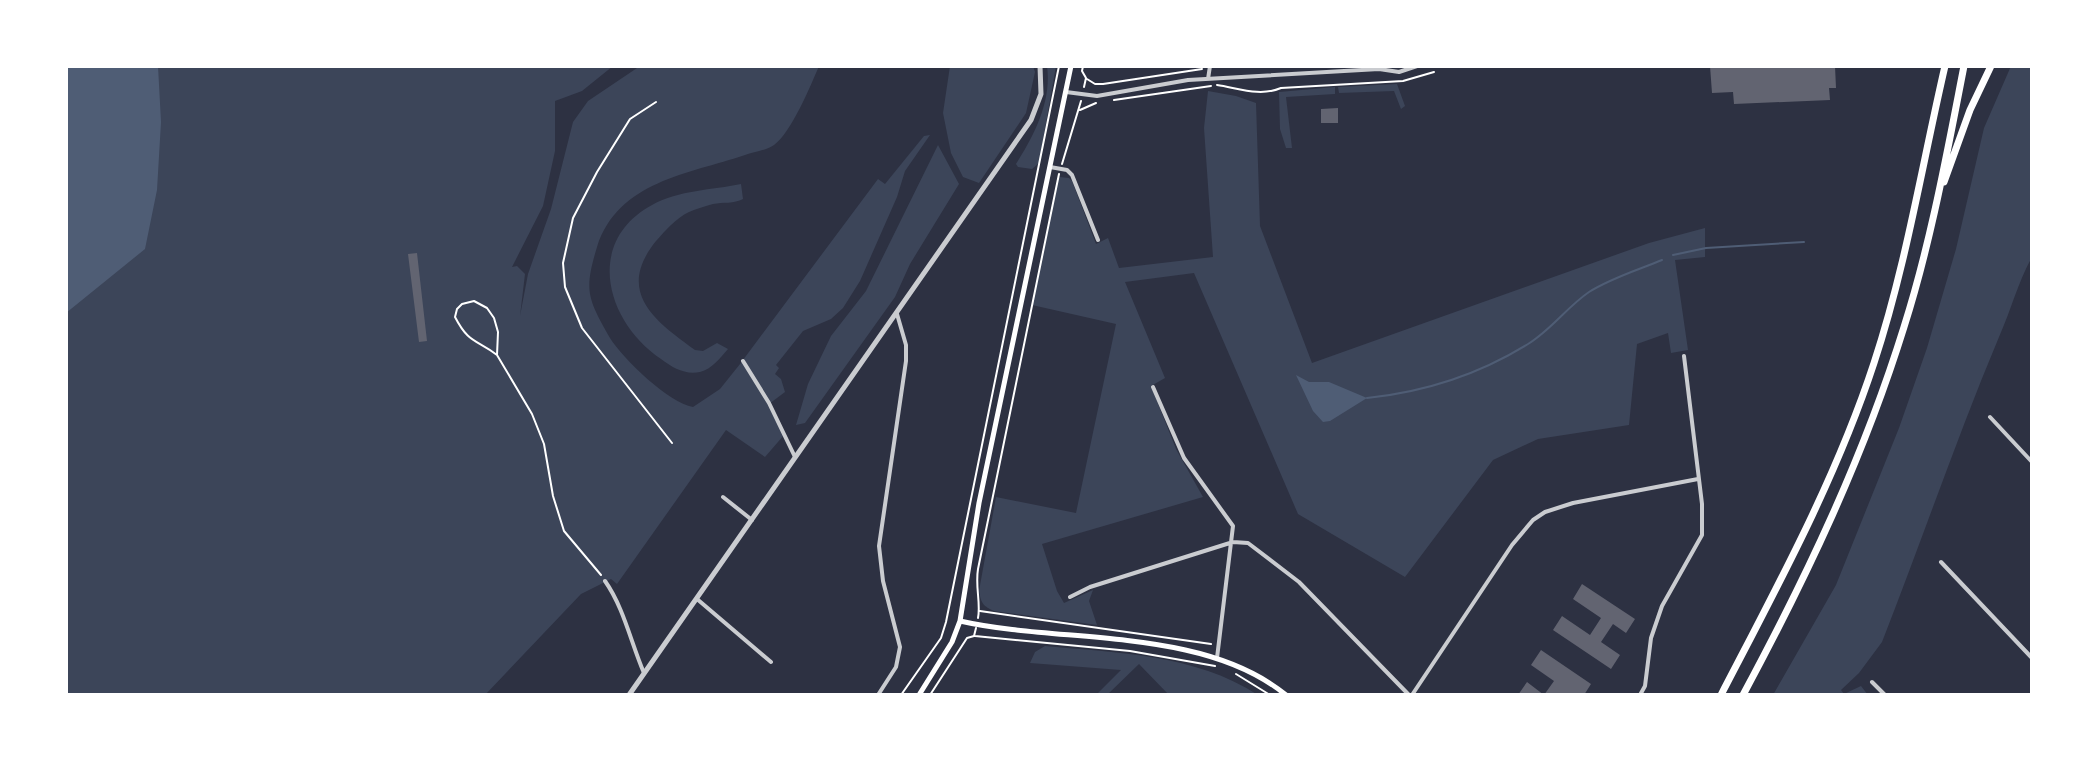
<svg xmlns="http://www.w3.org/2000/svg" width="2098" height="761" viewBox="0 0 2098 761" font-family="Manrope,sans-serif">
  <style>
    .green { fill: #3c4559 }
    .water { fill: #4f5d75 }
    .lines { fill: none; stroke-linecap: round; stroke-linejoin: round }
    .stream { stroke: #4f5d75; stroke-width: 2 }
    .building { fill: #626471 }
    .path { stroke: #fff; stroke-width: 2 }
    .minor { stroke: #caccd0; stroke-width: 4 }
    .tertiary { stroke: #caccd0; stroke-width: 5 }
    .secondary { stroke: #fff; stroke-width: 5 }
    .motorway { stroke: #fff; stroke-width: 7 }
  </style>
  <rect width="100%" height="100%" fill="#2d3142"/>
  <path class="green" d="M66,66H613L582,91L555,101V151L543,206L512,267L517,266L525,274L520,316L528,274L551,209L573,122L588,101L640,66H819C811,85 791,133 774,145C767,150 754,152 745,155C689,174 618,181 597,247C584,290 587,298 610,338C623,359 669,403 693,407L720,389L740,364L878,179L885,184L924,136L930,135L905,171L897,197L860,281L843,308L831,319L803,331L776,365L779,368L775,374L781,379L785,392L769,404L784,435L765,457L726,430L617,584L611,579L581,594L485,695H66Z
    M950,66H1033L1035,72L1026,113L979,183L963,177L951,153L943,113Z
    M1047,66H1056L1039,163L1032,169L1018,167L1016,164C1034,136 1052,101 1047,66Z
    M2011,66H2032V257C2018,282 2011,310 1999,337C1957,437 1922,540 1882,642L1859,673L1841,690L1844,694L1861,686L1868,695H1773L1836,585L1899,428L1927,348L1956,249L1984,128Z
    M1397,84L1405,106L1401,109L1394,91L1339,93L1338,87Z
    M1335,87V94L1286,97L1292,148H1286L1280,129L1279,92Z
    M1208,91L1236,96L1256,103L1260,226L1312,363L1649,243L1705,228V257L1675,260L1688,350L1671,353L1668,333L1637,344L1629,425L1538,439L1493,460L1405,577L1298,514L1194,273L1125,282L1165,378L1151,386L1176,449L1203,497L1042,544L1057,591L1064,603L1093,590L1089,601L1097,625L994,611C983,606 981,603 979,591L996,497L1076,513L1116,324L1032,305L1059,177L1069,178L1072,181L1096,244L1108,238L1119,268L1213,257L1204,128Z
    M938,145L959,184L910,264L895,297L805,423L796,425L808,384L831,336L866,291Z
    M741,184L743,199C734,204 723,202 713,204C705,206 696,209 689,212C676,218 665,231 656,241C615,292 655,321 695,350L703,351L717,343L728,349C720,358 712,369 700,372C685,375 673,368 661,359C606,322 584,242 652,205C679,190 712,190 741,184Z
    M1045,646C1117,653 1195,654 1258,695H1169L1139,664L1107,695H1096L1121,670L1030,663L1035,652Z"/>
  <path class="water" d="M66,66H158L161,122L157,190L145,249L66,313Z
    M1296,375L1309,382H1329L1367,398L1330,421L1323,422L1313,411Z"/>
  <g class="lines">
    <path class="stream" d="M1673,255L1706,248L1804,242
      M1367,398C1425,392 1478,375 1528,344C1551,330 1567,307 1589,292C1611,278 1638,270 1662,260"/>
  </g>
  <path class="building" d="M1710,66H1835L1836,88H1829L1830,100L1734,104L1733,92L1712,93Z
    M1338,108V123H1321V109Z
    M417,253L427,341L419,342L408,254Z
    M1582,584L1635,619L1626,633L1613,624L1601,642L1620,655L1611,669L1553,630L1562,616L1590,635L1601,618L1573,599Z
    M1541,650L1591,684L1584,695H1518L1527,682L1544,695L1554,681L1531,665Z"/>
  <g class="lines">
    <path class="path" d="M1083,66L1082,71L1086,78L1084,87
      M1217,67L1235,66
      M1087,79L1095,84H1103L1202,69
      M1217,85C1238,88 1260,97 1281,88L1403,81L1434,72
      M1114,100L1211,86
      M656,102L630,119L597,172L573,218L563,263L565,287L582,328L672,443
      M1080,110L1096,103
      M1062,164L1081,101
      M497,355C476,339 469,344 455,317L457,309L462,304L474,301L487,308L494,318L498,332L497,355L532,414L544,444L553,496L564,531L601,575
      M980,611L1211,644
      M978,618C981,603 975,587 978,569L1059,174
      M975,636L1130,651L1215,666
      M1236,674L1270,695
      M901,695L941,638L946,622L1059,66
      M930,695L967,638L974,636L976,628"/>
    <path class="minor" d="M1208,79L1210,66
      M1066,92L1097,96L1188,80L1379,69L1399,72L1417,66
      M1050,167L1067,170L1072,175L1098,240
      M743,361L769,403L795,457
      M1153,387L1184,458L1233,526L1217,658
      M1990,417L2032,462
      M723,497L752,520
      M1941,562L2032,658
      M605,581C624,608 631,643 644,673
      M1070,597L1090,587L1233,542L1248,543L1299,582L1409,695
      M697,599L771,662
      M1872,682L1885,695
      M878,695L896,667L900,647L883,581L879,546L906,361V345L897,314
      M1412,695L1512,545L1533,520L1545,512L1573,503L1698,479
      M1640,695L1645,686L1651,638L1662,606L1702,535V504L1684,356"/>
    <path class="tertiary" d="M629,695L1031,120L1041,94L1040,66"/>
    <path class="secondary" d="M960,621C1061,644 1202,626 1286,695
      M919,695L952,642L960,621L979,503L1071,66"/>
    <path class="motorway" d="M1944,182L1970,110L1991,66
      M1721,695C1777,587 1836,479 1874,363C1906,266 1922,165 1945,66
      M1743,695C1807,576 1864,456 1904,327C1931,242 1947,153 1964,66"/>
  </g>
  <rect width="2098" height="761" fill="none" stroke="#ffffff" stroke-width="136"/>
</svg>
